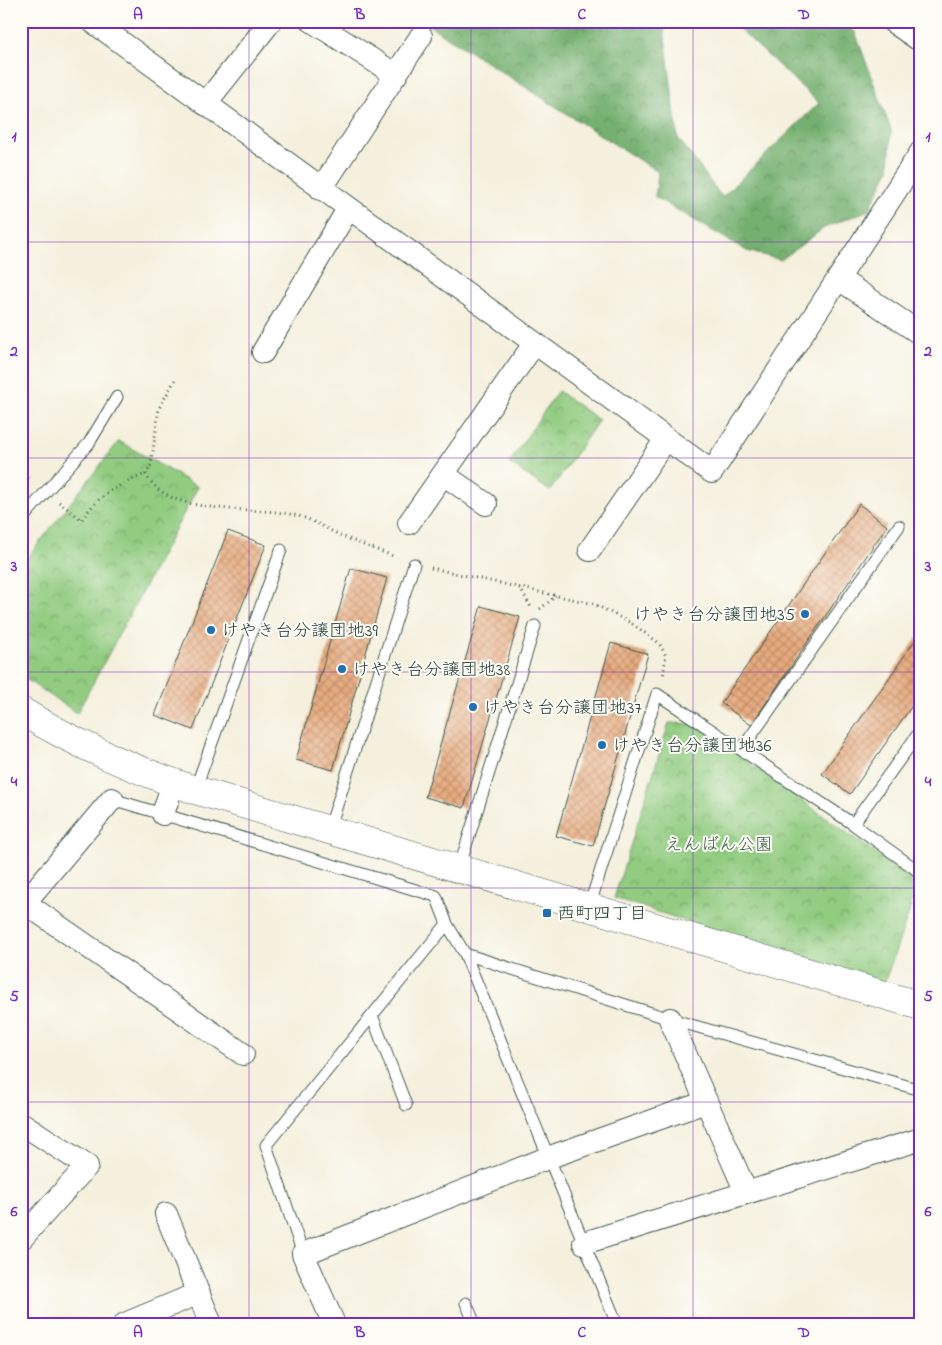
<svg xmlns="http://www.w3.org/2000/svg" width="942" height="1345" viewBox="0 0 942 1345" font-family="'Indie Flower','Klee One',sans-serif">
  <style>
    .forest { fill: url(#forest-crowns); stroke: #4a7652 }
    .park { fill: url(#park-crowns); stroke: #58845a }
    .building { fill: url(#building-cross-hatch) }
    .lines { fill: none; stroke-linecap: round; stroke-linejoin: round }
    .service-casing { stroke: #3f584d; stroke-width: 13 }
    .minor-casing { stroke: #3f584d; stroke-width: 24 }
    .tertiary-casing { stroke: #3f584d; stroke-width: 29 }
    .path { stroke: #3f584d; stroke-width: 3; stroke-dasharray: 1 4; stroke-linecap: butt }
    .service { stroke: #fff; stroke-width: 11 }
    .minor { stroke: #fff; stroke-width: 22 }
    .tertiary { stroke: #fff; stroke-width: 28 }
    .grid { fill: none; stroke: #7b2cbf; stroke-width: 1; stroke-opacity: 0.55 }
    .poi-dot { fill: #1f6fb2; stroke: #fdfcf7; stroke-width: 2 }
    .labels { text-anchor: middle; stroke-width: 4; stroke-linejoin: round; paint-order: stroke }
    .poi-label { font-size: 18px; fill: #1f3d34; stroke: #fdfcf7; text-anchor: start }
    .park-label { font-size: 18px; fill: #3c6147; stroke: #fdfcf7 }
    .neatline { fill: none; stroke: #7b2cbf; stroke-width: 2 }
    .grid-label { font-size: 16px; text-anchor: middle; font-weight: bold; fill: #7b2cbf }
  </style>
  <defs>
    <pattern id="forest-crowns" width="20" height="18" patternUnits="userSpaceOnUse" patternTransform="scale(1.25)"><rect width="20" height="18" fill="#75b06f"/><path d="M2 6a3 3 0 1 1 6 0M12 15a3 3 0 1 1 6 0" fill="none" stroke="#5f905c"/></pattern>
    <pattern id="park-crowns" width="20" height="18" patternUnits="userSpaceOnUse" patternTransform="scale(1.25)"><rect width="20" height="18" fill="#92cc81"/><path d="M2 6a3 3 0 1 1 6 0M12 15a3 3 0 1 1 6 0" fill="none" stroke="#77a76a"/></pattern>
    <pattern id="building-cross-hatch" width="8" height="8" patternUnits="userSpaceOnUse" patternTransform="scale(1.25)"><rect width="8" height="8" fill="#e8aa7e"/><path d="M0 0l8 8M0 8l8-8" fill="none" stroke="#bb8c68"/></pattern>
  </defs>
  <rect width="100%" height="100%" fill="#fdfcf7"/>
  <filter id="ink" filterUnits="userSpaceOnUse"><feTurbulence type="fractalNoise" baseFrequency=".02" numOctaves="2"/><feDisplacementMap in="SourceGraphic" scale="10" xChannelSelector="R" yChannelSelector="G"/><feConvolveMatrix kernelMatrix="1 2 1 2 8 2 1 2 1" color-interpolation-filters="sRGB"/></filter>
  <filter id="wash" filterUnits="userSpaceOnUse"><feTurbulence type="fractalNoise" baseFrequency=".0096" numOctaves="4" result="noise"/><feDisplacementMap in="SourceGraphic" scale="20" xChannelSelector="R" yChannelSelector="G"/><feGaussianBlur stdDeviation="1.12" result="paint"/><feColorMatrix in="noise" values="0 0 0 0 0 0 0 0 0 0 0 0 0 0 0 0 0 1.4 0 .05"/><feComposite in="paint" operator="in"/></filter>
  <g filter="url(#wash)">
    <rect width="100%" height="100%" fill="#f5f0dd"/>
    <path class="forest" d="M422,21H663L678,138L722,197L819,103L735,25L736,21H838L855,32L891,130L889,170L869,210L824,228L781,260L747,251L655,197L658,172Z"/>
    <path class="park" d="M558,391L599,420L550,491L509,463Z
      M119,441L198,487L77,713L21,676V566Z
      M669,723L695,724L919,884L884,984L614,898Z"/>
    <g id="blocks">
      <path class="building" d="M859,504L887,526L751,725L721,703Z
        M228,531L266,545L193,730L155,715Z
        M351,568L387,578L333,770L296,760Z
        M481,606L520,617L464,808L425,797Z
        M921,632V693L850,794L822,774Z
        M611,643L648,654L593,846L556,836Z"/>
    </g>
  </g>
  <g filter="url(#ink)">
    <use href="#blocks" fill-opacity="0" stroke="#3f584d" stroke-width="1"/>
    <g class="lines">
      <defs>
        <path id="service" d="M21,520L89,443L117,397
          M742,749L899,526
          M195,790L281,550
          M112,799L436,896L447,924L465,954L615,1319L614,1324
          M853,824L921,730
          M329,830L414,564
          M459,868L535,626
          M589,907L657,694L853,824L921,873
          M465,954L670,1019L921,1090
          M373,1018L406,1105
          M303,1254L266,1145L447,924
          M466,1303L475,1324"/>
        <path id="minor" d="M92,21L712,472L921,152
          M312,21L396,75
          M892,21L921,41
          M205,104L271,21
          M321,189L421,36
          M839,279L921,334
          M263,352L348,209
          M443,474L486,504
          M409,523L534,344
          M590,550L666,439
          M163,814L173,783
          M25,903L243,1054
          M21,907L112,799
          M670,1019L746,1192
          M21,1123L87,1166L21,1239
          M166,1214L211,1324
          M584,1243L921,1139
          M125,1324L199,1293
          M334,1324L303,1254L550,1157L706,1102"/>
        <path id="tertiary" d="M21,711C76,744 134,770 195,790L921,1006"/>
      </defs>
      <use href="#service" class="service-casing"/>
      <use href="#minor" class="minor-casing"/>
      <use href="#tertiary" class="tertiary-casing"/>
      <path class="path" d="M175,380L159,408L151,465L146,474C167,518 253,505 294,515C311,518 324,528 340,535C358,543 377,550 396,557
        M21,471L31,480
        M59,502L82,520C96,496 121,483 146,474
        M431,568L594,604L631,623L659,643L666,656L663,677
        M520,588L532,609
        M540,609L556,596"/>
      <use href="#service" class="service"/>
      <use href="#minor" class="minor"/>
      <use href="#tertiary" class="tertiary"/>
    </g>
  </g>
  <path class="grid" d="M249,21V1324M471,21V1324M693,21V1324M21,242H921M21,458H921M21,672H921M21,888H921M21,1102H921"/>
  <g class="poi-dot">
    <circle cx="805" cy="614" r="5"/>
    <circle cx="211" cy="630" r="5"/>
    <circle cx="342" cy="669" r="5"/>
    <circle cx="473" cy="707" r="5"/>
    <circle cx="602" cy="745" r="5"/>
    <rect x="542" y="908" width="10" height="10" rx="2.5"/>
  </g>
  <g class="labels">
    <g class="poi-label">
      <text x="795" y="620" text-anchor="end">けやき台分譲団地35</text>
      <text x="221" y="636">けやき台分譲団地39</text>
      <text x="352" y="675">けやき台分譲団地38</text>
      <text x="483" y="713">けやき台分譲団地37</text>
      <text x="612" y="751">けやき台分譲団地36</text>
      <text x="557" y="919">西町四丁目</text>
    </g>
    <g class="park-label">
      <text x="719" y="850">えんばん公園</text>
    </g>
  </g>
  <rect width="942" height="1345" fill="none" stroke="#fdfcf7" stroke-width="55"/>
  <rect x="28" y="28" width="886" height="1290" class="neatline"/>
  <g class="grid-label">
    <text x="138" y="19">A</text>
    <text x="360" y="19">B</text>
    <text x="582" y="19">C</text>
    <text x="804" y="19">D</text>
    <text x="14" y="141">1</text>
    <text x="928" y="141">1</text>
    <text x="14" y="356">2</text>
    <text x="928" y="356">2</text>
    <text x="14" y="571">3</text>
    <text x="928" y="571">3</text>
    <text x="14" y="786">4</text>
    <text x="928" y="786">4</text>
    <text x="14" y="1001">5</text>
    <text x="928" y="1001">5</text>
    <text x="14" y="1216">6</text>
    <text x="928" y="1216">6</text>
    <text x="138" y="1337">A</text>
    <text x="360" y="1337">B</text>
    <text x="582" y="1337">C</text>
    <text x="804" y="1337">D</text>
  </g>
</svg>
